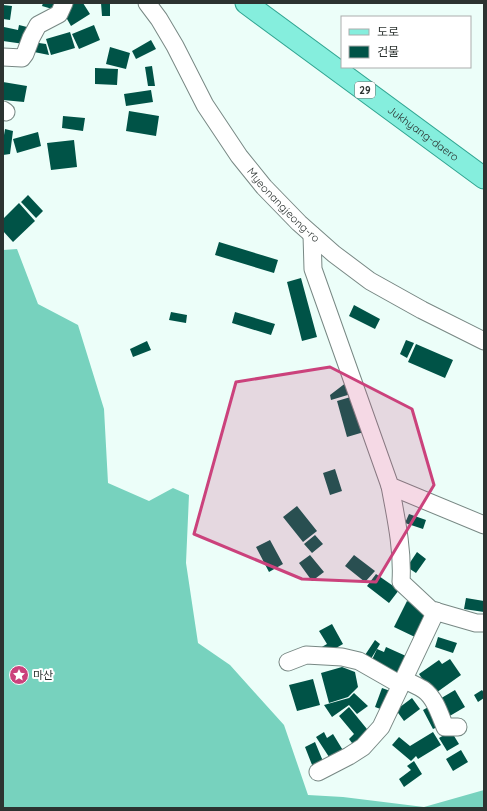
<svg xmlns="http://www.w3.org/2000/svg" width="487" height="811" viewBox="0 0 487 811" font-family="Quicksand,'Noto Sans KR',sans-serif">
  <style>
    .forest { fill: #77d2be }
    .building { fill: #005347 }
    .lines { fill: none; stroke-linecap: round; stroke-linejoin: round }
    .minor-casing { stroke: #788884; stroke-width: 19 }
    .major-casing { stroke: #31a592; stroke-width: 23 }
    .minor { stroke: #fff; stroke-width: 17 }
    .major { stroke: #85eedd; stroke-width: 21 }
    .marked { fill: #cb427c; fill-opacity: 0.2; stroke: #cb427c; stroke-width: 3; stroke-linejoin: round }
    .labels { text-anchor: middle; stroke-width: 4; stroke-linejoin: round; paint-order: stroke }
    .shield { fill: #fff; stroke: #6b706f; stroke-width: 1 }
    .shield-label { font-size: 10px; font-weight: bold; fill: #2c3331 }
    .street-label { font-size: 11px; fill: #2c3331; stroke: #fff }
    .poi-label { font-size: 11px; fill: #2c3331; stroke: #fff; text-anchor: start }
  </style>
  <rect width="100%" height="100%" fill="#ecfef9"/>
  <path class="forest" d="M17,249L38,304L78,325L104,409L108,483L149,501L173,488L189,495L186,563L198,643L230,665L284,725L308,795L343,797L424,807L484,790V808H3V250Z"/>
  <path class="building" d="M43,3H61L59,11L42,6Z
    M74,3H83L90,14L71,26L62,10Z
    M101,3H110V16H102Z
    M3,5L12,6L10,20L3,19Z
    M19,25L27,27L24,44L3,41L4,27L18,30Z
    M94,25L100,40L79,49L72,34Z
    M70,32L75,48L51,55L46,39Z
    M151,40L156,49L136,59L132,51Z
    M32,42L46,44L49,55L29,51Z
    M110,47L130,53L126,69L106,64Z
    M152,66L155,86H148L145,67Z
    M95,68L118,69L117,85L95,84Z
    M3,82L27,86L24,102L3,100Z
    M151,90L153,102L126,106L124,94Z
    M129,111L159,116L156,136L126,131Z
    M63,116L85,118L83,131L62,128Z
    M5,129L13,131L10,154L3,155V135H4Z
    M38,132L41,146L17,153L13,139Z
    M74,140L77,167L51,170L47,143Z
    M28,195L43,211L36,218L21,202Z
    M19,203L35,221L13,242L3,231V219Z
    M219,242L278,260L274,273L215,255Z
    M301,278L317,337L302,341L287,282Z
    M354,305L380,319L375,329L349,316Z
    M171,312L187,315L186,323L169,320Z
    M235,312L275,324L271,335L232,323Z
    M406,340L414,343L407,358L400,354Z
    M147,341L151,350L133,357L130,349Z
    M416,344L453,360L445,378L408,362Z
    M347,382L351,394L331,400L330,395Z
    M354,396L364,432L347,437L337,401Z
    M335,469L342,491L330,495L323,473Z
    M297,506L317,531L303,542L283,517Z
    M409,514L426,520L423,529L405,523Z
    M315,535L323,544L312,553L304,544Z
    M270,540L283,564L269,572L256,547Z
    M417,552L426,559L416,573L407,567Z
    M310,555L324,572L312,581L299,563Z
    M354,555L375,571L365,582L345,566Z
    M376,574L399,590L389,603L367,586Z
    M466,598L484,601V612L464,609Z
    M407,601L429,612L417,638L394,627Z
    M332,624L343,644L324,655L320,648L327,644L319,631Z
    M438,637L457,643L453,653L435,647Z
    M375,640L380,644L369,662L363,658Z
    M386,647L406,656L397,676L370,664L377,649L384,652Z
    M450,659L461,675L433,695L419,674L439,660L442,664Z
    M342,667L355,672L358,687L348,697L329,703L321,673Z
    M313,679L320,705L297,711L289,685Z
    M382,688L393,692L386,711L375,707Z
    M455,690L465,707L448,717L438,700Z
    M482,690L484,693V698L478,702L474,695Z
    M354,693L368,706L357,714L349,705L332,717L324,705L349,698Z
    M412,698L420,709L404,721L396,710Z
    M432,705L442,725L433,729L423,710Z
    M349,707L371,734L355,747L349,739L354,734L339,716Z
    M451,731L459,744L447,751L439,738Z
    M324,732L327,738L333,734L344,752L331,760L316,737Z
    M433,732L441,745L418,759L416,756L411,761L392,745L399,737L410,746Z
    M315,742L325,766L314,770L305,747Z
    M461,750L468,762L453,771L446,759Z
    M414,761L422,774L404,787L399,779L411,770L407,766Z"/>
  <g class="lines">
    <defs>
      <g id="minor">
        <path id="s1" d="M147,3L159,19L175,46L205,105L239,156L264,187L299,223L334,254L370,281L422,310L484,341"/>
        <path d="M3,57L22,58L25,54L31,38L38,25L59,14L64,3"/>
        <path d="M3,110L6,112"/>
        <path d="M312,235L313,269L390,486L484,525"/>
        <path d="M390,486C396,518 403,550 401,582L431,610L476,623H484"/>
        <path d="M288,662L306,655L342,657L359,661L401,685"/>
        <path d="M404,679C410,683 418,686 424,690C435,698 440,715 445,727H458"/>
        <path d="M318,772L349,756L363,747L381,727L436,611"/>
      </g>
      <g id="major">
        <path id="s2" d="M246,3L484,178"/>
      </g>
    </defs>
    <use href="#minor" class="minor-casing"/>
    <use href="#major" class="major-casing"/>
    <use href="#minor" class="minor"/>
    <use href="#major" class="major"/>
  </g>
  <path class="marked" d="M330,367L412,409L434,485L376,582L302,579L194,534L236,382Z"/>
  <defs>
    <symbol id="sight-disc" viewBox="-11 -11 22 22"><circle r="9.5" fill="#cb427c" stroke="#fff"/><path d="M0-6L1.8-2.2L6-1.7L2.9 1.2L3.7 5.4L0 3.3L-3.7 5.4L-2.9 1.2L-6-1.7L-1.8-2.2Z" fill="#fff"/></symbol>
  </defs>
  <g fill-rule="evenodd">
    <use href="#sight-disc" x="8" y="664" width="22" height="22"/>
  </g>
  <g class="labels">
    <rect class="shield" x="355" y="82" width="20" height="16" rx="3"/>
    <g class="shield-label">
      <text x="365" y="94">29</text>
    </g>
    <g class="street-label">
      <text dy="4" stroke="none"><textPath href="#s2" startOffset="220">Jukhyang-daero</textPath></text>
      <text dy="4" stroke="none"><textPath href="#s1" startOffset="245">Myeonangjeong-ro</textPath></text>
    </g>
    <g class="poi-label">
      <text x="33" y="679">마산</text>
    </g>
  </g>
  <rect width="487" height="811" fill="none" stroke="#2c3331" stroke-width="8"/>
  <rect x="341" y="16" width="130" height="52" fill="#ffffff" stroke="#abadad"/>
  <rect x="349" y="29" width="20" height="6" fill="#85eedd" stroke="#abadad"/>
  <text x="377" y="36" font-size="12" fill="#2c3331">도로</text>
  <rect x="349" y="46" width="20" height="12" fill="#005347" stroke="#abadad"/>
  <text x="377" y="56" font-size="12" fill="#2c3331">건물</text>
</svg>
